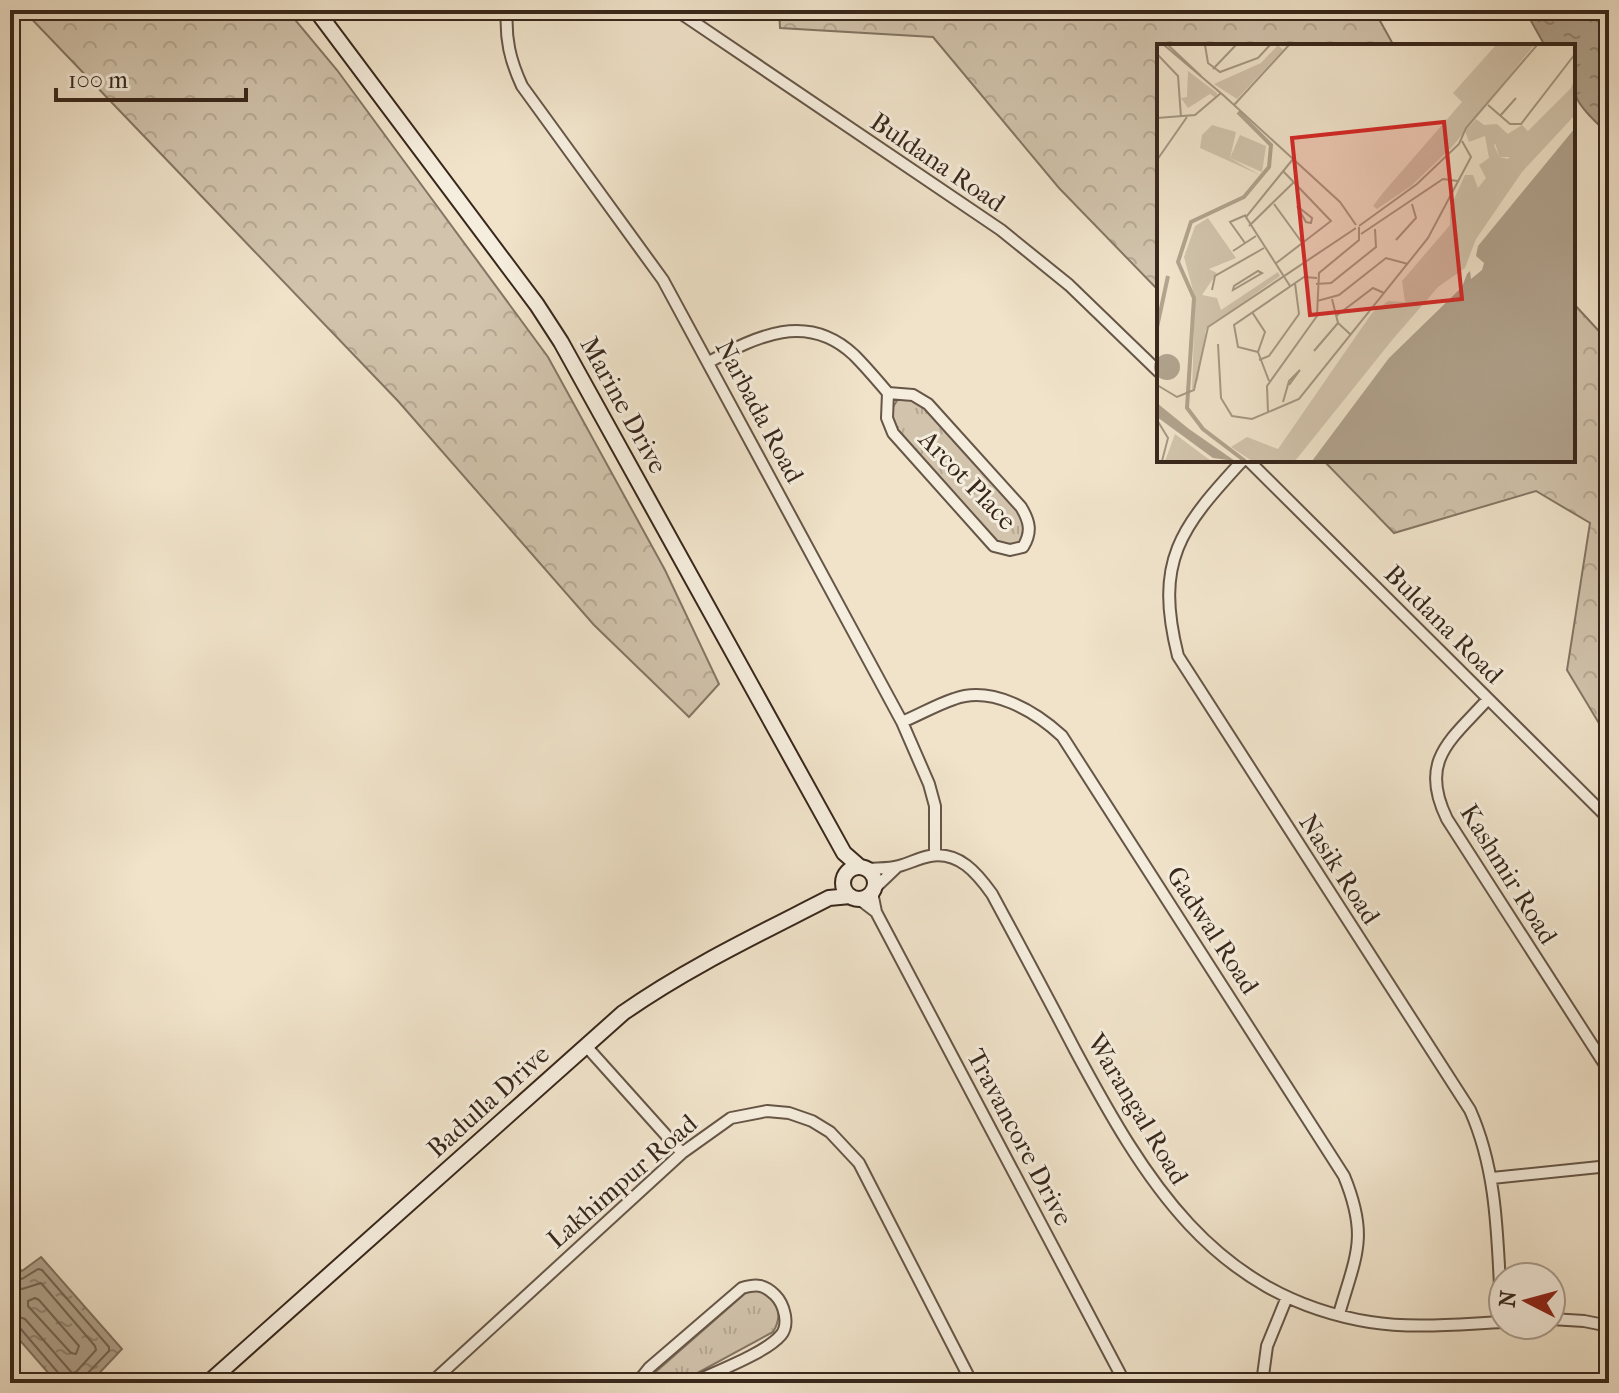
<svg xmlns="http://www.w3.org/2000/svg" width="1619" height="1393" viewBox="0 0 1619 1393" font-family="'IM FELL French Canon',serif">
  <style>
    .grass { fill: url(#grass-tufts); stroke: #847564; stroke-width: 2 }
    .forest { fill: url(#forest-crowns); stroke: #847564; stroke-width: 2 }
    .water { fill: url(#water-ripples); stroke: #817160; stroke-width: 2 }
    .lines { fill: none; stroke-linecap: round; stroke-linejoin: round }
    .shore { stroke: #746554; stroke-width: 2 }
    .street-casing { stroke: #665647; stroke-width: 14 }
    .secondary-casing { stroke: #38271b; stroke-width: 18 }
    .street { stroke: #f5eddd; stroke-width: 10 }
    .secondary { stroke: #f5eddd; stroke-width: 14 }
    .labels { text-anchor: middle; stroke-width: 6; stroke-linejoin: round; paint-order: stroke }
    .street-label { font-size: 26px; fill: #38271b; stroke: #f5eddd }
    .inset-river { fill: none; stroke: #b1a38e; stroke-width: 4 }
    .inset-road { fill: none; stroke: #a69884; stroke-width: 2 }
    .view { fill: #d62828; fill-opacity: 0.15; stroke: #d62828; stroke-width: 4 }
    .inset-edge { fill: none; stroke: #38271b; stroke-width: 4 }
  </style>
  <defs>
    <pattern id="grass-tufts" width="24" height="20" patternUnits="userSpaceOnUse" patternTransform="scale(2)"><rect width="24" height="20" fill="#d1c3ac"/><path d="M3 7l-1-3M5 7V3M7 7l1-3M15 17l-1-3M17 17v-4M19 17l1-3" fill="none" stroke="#b4a893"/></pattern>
    <pattern id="forest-crowns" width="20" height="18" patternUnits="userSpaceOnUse" patternTransform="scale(2)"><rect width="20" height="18" fill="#d1c3ac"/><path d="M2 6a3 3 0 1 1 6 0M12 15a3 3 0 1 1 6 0" fill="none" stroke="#b4a893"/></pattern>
    <pattern id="water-ripples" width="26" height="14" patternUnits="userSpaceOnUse" patternTransform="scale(2)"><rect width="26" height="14" fill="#b1a38e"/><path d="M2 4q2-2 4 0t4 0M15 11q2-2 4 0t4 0" fill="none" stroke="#918573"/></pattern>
  </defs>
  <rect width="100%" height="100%" fill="#f0e3ca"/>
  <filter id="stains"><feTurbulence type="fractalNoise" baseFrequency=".0025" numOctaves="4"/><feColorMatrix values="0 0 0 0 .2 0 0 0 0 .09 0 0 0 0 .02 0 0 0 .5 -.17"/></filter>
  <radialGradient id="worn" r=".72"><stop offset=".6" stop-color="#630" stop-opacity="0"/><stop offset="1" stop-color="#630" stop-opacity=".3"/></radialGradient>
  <path class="grass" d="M903,397L920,402L1023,515L1024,537L1018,545L999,544L992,539L898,432L893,425L891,410L898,399Z
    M749,1290C773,1290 786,1311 773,1332L679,1383H643Z"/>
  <path class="forest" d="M23,10H287L337,70L548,357L665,570L719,684L689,717L594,625L398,401Z
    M779,10H1374L1394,46H1159V291L1059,188L933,37L780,28Z
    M1573,303L1609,342V740L1567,670L1590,523L1536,491L1394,533L1323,460H1573Z"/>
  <path class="water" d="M1525,10H1609V135C1569,96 1573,100 1573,46H1545Z
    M41,1257L122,1349L90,1383H57L10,1329V1259L22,1271Z"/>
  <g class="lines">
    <path class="shore" d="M10,1271L22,1279L38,1269L42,1270L109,1347V1351L86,1375L85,1383
      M10,1285L22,1289L41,1283L95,1346L96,1350L76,1372L72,1373L25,1319L10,1314
      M35,1298L39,1300L79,1346L76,1354L71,1353L28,1306V1301Z
      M10,1324L20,1328L60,1375L62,1383"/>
    <defs>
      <path id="street" d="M507,10C505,39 510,60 522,86L663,280L902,722L929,784L935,806V855
        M676,10L1001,230L1069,285L1159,372
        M709,362C757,336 807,311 854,355C866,367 877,380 888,393L913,395L928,404L1021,507C1030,522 1032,532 1023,547L1010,550L994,546L893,433L887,418L888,393
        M1243,460C1180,528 1154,561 1178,656L1470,1110C1500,1177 1497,1250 1502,1322
        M1248,460L1609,819
        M1488,699C1451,740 1418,760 1447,819L1609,1071
        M902,722C919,715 936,705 954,699C991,685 1035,711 1062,736L1344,1176C1369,1237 1356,1255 1339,1314
        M867,869C877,868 889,869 899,866C910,863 919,858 930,856C959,851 977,873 992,894C1020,946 1048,998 1075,1050C1144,1178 1212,1296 1370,1322C1413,1329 1459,1324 1503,1322
        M874,889L897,867
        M872,892L876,912L1125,1383
        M859,899L876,912
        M586,1046L682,1153
        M1492,1178L1609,1166
        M1551,1319L1584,1321L1609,1326
        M431,1383L682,1153L731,1118L767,1111L789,1113L812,1121L830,1132L859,1163L972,1383
        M637,1383L649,1368L742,1288C756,1284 764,1284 775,1295C784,1304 790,1324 781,1335C766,1353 715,1372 692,1383
        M1262,1383L1267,1346L1287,1297"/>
      <path id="secondary" d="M316,10L537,305L561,342L844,853L860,867
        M843 883a16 16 0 1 1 32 0a16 16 0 1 1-32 0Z
        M208,1383L623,1013C687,968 759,934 829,898L850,896"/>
    </defs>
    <use href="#street" class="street-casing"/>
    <use href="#secondary" class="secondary-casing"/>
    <use href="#street" class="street"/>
    <use href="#secondary" class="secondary"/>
  </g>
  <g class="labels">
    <g class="street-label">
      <text transform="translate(938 162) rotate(34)" y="9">Buldana Road</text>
      <text transform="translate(624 405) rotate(61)" y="9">Marine Drive</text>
      <text transform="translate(760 411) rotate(62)" y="9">Narbada Road</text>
      <text transform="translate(968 480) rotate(46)" y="9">Arcot Place</text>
      <text transform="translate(1444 624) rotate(45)" y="9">Buldana Road</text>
      <text transform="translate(1340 869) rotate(57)" y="9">Nasik Road</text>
      <text transform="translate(1509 874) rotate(58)" y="9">Kashmir Road</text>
      <text transform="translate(1213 930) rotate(57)" y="9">Gadwal Road</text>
      <text transform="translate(488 1101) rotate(-42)" y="9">Badulla Drive</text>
      <text transform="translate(1138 1109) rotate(59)" y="9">Warangal Road</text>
      <text transform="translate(1020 1137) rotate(62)" y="9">Travancore Drive</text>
      <text transform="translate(622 1181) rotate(-41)" y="9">Lakhimpur Road</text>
    </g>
  </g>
  <g transform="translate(1157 44)">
    <rect width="418" height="418" fill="#f0e3ca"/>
    <path d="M121,1L126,6L80,55L57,40L104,19ZM31,27L60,49L59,54L53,50L31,64L24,54L30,53ZM55,81L79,88L73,114L103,131L43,104L45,91ZM365,81L371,87L354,113H342L338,98ZM51,174L79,214L52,225L60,229L45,251L60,254L64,266L121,228L123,232L49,285L41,336L35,346L38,254L27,213L38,182Z" fill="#d1c3ac"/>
    <path d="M339,1H377L295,103L254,142L220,165L216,162L225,150L305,58L296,49ZM418,33V71L365,128L319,195L308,224L281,243L236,295L138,417H95L74,403L90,393L121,405L215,269L231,257L248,258L245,237L293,181V164L308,131H316L321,144L329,134L322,121L332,114L328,92L312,98L308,87L319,75L327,81L340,80L353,92L337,101L342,113L351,115L369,89L414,44ZM18,390L54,417H8Z" fill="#d1c3ac"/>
    <path d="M83,91L109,102L105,128L73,114Z" fill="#d1c3ac"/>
    <path d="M418,84V417H155L232,314L305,243L310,230L313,227L314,235L325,226L327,219L319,212L321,202ZM-3 323a13 13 0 1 1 26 0a13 13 0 1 1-26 0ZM0,359L32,385L78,417L56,414L0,373Z" fill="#b1a38e"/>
    <path class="inset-river" d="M81,68L114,101L112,123L87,153L34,178L21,218L37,254L30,364L46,385L88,417M0,283L11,232"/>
    <path class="inset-road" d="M7,1L66,51M11,1L44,32M48,1L51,19L63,28L101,14L113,1M0,10L21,32L24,73M56,25L79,1M65,50L183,158L199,181M77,61L132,1M331,61L353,80H364L418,10M343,72L359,54M0,74L38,71L64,49M0,116L30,73M117,160L146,200M140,162L155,174L154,179L149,178ZM92,182L137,138M202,182L260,140L302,100L309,84L380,1M204,190L286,135L301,137M239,196L259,174L255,160M88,199L73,178L89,171M76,207L99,192M118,220L174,177L126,127M101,227L105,229L76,246L77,242ZM159,240L174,239L219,203L218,185M133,242L89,173L136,115M55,246L58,232L107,204M175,255L181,279L193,290M160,257L182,251L229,214L251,220M95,268L108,288L101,308L112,337M179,272L216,244L227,249M61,300L64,354L75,372L95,375L142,355L271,194L314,113L305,97M157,307L181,279M101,308L81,303L77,281L147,233L160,234M102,316L112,312L142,270L138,239M0,341L20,353L37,346L51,283L199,184M126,358L132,337L143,326L132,341M111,368L110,342L160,272L162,229L202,196V183M0,376L11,394L5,417"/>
    <path class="view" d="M287,78L305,255L153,271L135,94Z"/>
    <rect width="418" height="418" class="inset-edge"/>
  </g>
  <rect width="1619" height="1393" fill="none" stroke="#f0e3ca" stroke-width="40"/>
  <rect x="12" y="12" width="1595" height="1369" fill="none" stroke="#38271b" stroke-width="4"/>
  <rect x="20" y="20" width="1579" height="1353" fill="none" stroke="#38271b" stroke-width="2"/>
  <g transform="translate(1527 1301) rotate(276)"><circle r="38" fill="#f5eddd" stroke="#a99e8f" stroke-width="2"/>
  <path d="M0-6L14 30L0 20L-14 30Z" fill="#8f2418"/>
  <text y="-12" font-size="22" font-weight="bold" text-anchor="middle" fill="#38271b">N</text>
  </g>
  <path d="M56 88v12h190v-12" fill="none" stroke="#38271b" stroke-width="4"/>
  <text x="68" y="88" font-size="24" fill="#38271b" stroke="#f5eddd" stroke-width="6" paint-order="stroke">100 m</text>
  <rect width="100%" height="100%" filter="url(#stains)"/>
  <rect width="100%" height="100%" fill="url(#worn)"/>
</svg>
